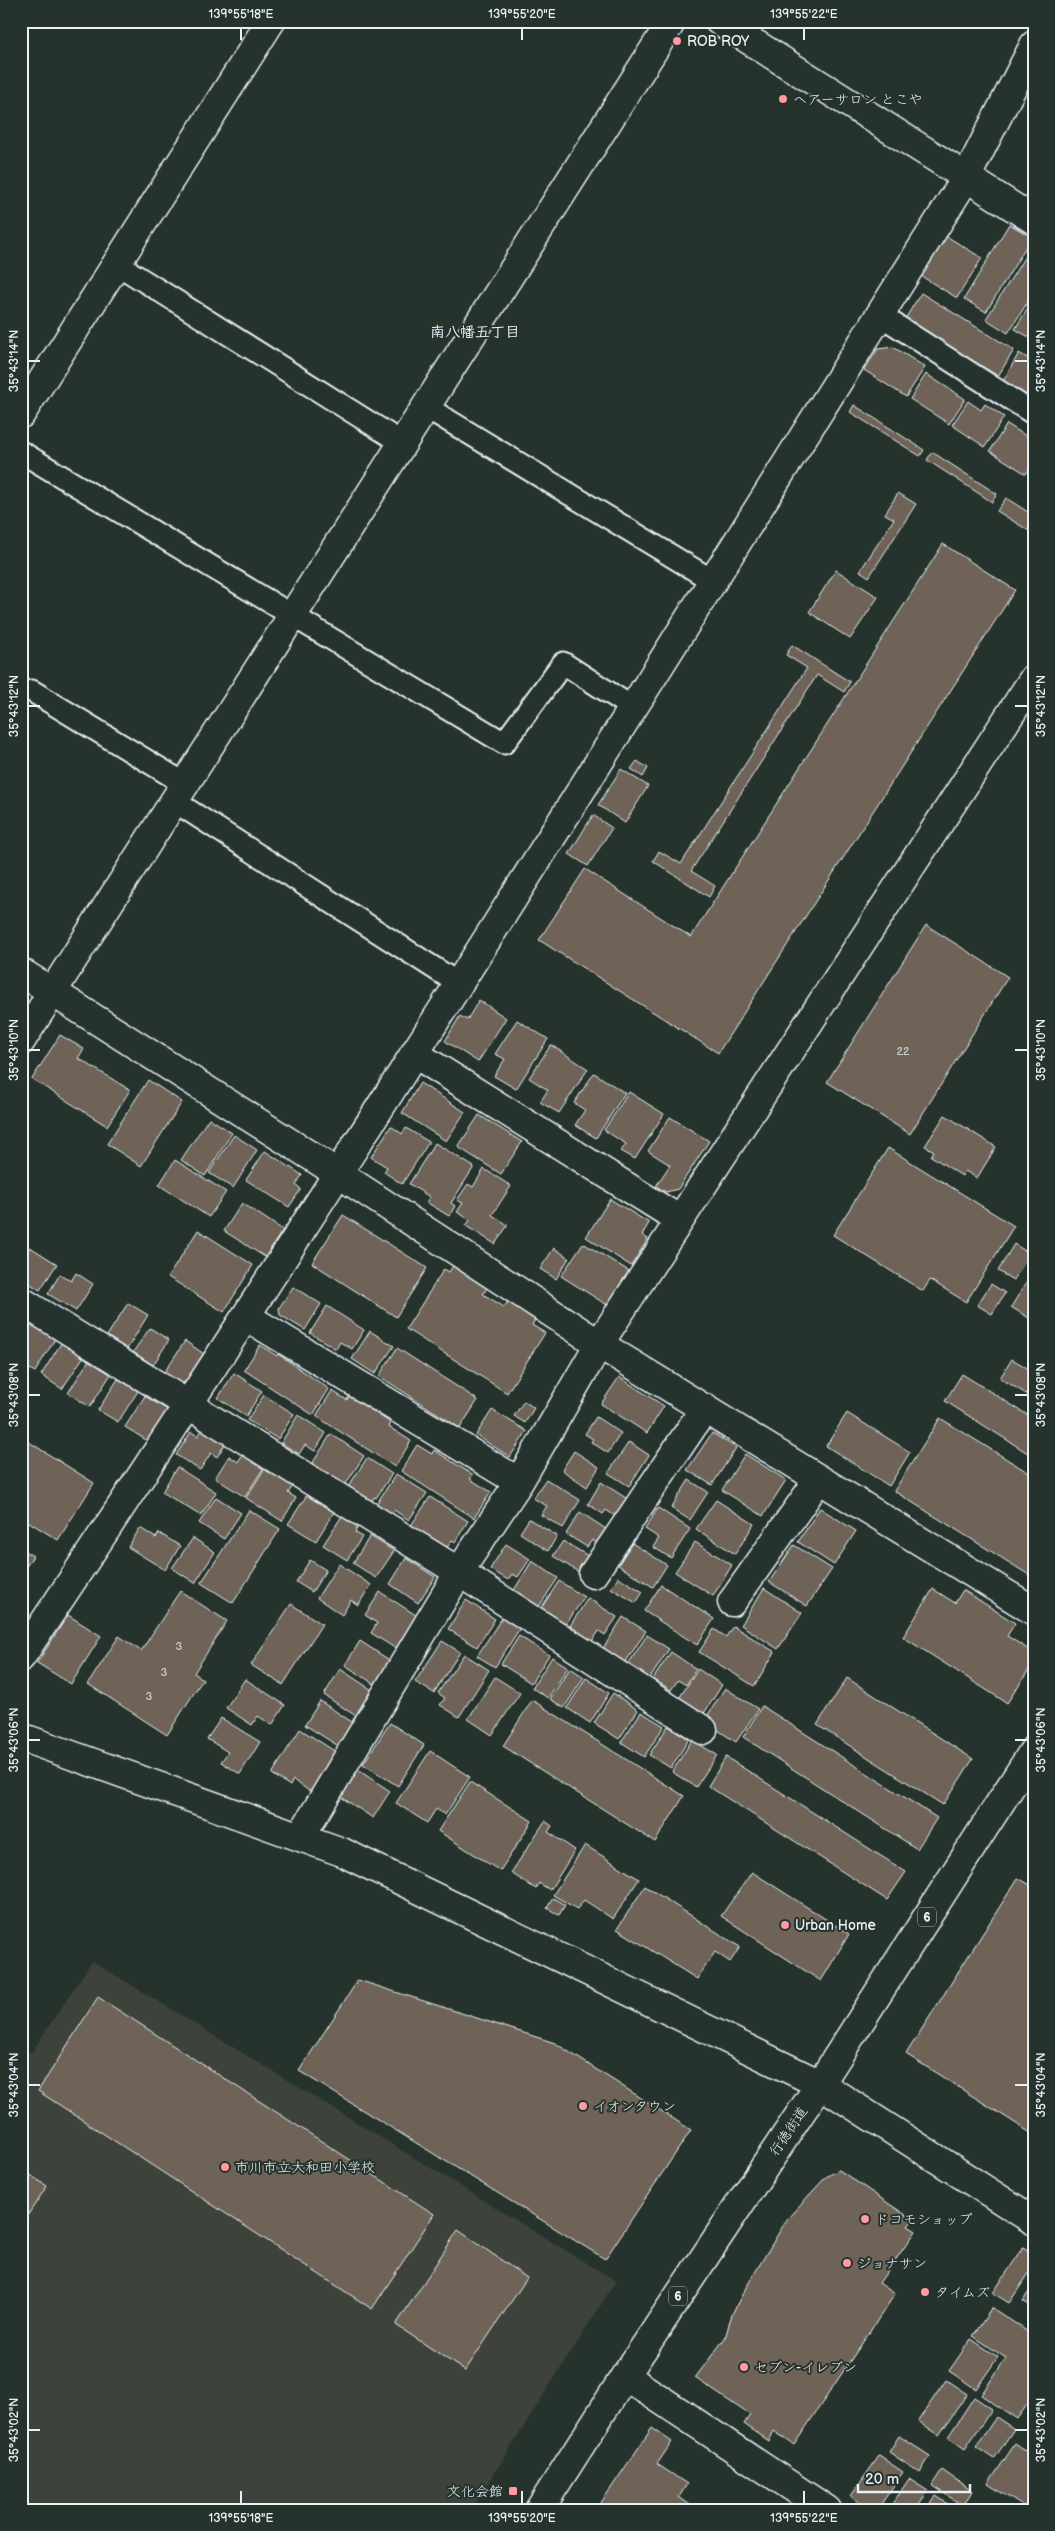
<svg xmlns="http://www.w3.org/2000/svg" width="1055" height="2531" viewBox="0 0 1055 2531" font-family="'Balsamiq Sans','Klee One',sans-serif">
  <style>
    .built { fill: #3c423a }
    .building { fill: #6e6457; stroke: #e8f1f8 }
    .lines { fill: none; stroke-linecap: round; stroke-linejoin: round }
    .service-casing { stroke: #e8f1f8; stroke-width: 25 }
    .minor-casing { stroke: #e8f1f8; stroke-width: 31 }
    .tertiary-casing { stroke: #e8f1f8; stroke-width: 31 }
    .primary-casing { stroke: #e8f1f8; stroke-width: 31 }
    .service { stroke: #26332d; stroke-width: 21 }
    .minor { stroke: #26332d; stroke-width: 28 }
    .tertiary { stroke: #26332d; stroke-width: 28 }
    .primary { stroke: #26332d; stroke-width: 28 }
    .ticks { fill: none; stroke: #e8f1f8; stroke-width: 2 }
    .poi-dot { fill: #ff9aa2; stroke: #26332d; stroke-width: 2 }
    .labels { text-anchor: middle; stroke-width: 4; stroke-linejoin: round; paint-order: stroke }
    .number-label { font-size: 11px; fill: #caced0 }
    .shield { fill: #26332d; stroke: #aeb8bb; stroke-width: 1 }
    .shield-label { font-size: 12px; font-weight: bold; fill: #e8f1f8 }
    .poi-label { font-size: 14px; fill: #e8f1f8; stroke: #26332d; text-anchor: start }
    .street-label { font-size: 14px; fill: #e8f1f8; stroke: #26332d }
    .neighbourhood-label { font-size: 15px; font-weight: bold; fill: #e8f1f8; stroke: #26332d }
    .neatline { fill: none; stroke: #e8f1f8; stroke-width: 2 }
    .ticks-label { font-size: 12px; text-anchor: middle; fill: #e8f1f8 }
  </style>
  <rect width="100%" height="100%" fill="#26332d"/>
  <filter id="ink" filterUnits="userSpaceOnUse"><feTurbulence type="fractalNoise" baseFrequency=".02" numOctaves="2"/><feDisplacementMap in="SourceGraphic" scale="10" xChannelSelector="R" yChannelSelector="G"/><feConvolveMatrix kernelMatrix="1 2 1 2 8 2 1 2 1" color-interpolation-filters="sRGB"/></filter>
  <g filter="url(#ink)">
    <path class="built" d="M92,1961L616,2281L471,2510H21V2047L31,2053Z"/>
    <path class="building" d="M1009,224L1032,237L986,312L964,299Z
      M946,236L982,258L957,298L921,276Z
      M1032,245L1034,246V292L1008,333L986,319Z
      M921,293L1014,350L998,376L905,319Z
      M1034,298V340L1015,329Z
      M893,347L925,367L906,397L864,370L878,349Z
      M1019,353L1034,362V400L1003,381Z
      M926,374L965,399L949,424L910,399Z
      M968,401L981,410L985,404L1004,417L985,447L952,425Z
      M854,405L924,450L920,456L850,412Z
      M1007,424L1034,441V461L1026,474L990,451Z
      M932,452L997,494L992,502L927,460Z
      M898,493L916,504L869,577L860,571L894,519L885,514Z
      M1006,498L1034,516V534L997,511Z
      M943,544L1015,590L718,1053L539,940L585,869L691,937Z
      M836,570L878,597L850,639L809,612Z
      M792,645L850,682L844,692L817,675L691,871L715,886L709,897L653,861L659,851L681,864L807,668L786,655Z
      M637,761L648,768L643,777L631,769Z
      M621,769L648,786L625,823L598,805Z
      M593,815L612,828L588,866L569,854Z
      M926,925L1008,977L910,1134L827,1082Z
      M479,1000L506,1018L478,1062L445,1041L460,1016L467,1020Z
      M517,1020L548,1039L516,1089L494,1076L505,1059L495,1054Z
      M60,1035L84,1049L78,1058L130,1090L107,1126L32,1079Z
      M551,1045L588,1069L559,1113L540,1102L548,1090L529,1078Z
      M594,1073L625,1093L596,1138L575,1125L585,1110L574,1103Z
      M148,1080L182,1102L141,1166L107,1144Z
      M420,1083L465,1112L446,1141L402,1113Z
      M629,1092L664,1114L635,1159L621,1151L626,1144L604,1130Z
      M479,1115L522,1142L501,1174L458,1147Z
      M945,1115L996,1147L977,1178L965,1171L962,1176L931,1156L934,1151L925,1146Z
      M670,1117L709,1141L678,1189L666,1192L656,1186L670,1165L648,1151Z
      M209,1118L232,1133L205,1176L181,1160Z
      M391,1126L402,1134L406,1128L429,1142L402,1184L384,1172L387,1167L371,1157Z
      M234,1135L257,1150L233,1188L209,1173Z
      M435,1143L474,1167L451,1203L455,1206L449,1216L426,1202L430,1197L409,1184Z
      M888,1148L1014,1226L966,1302L930,1280L923,1291L833,1235Z
      M265,1151L302,1175L296,1185L301,1189L289,1207L246,1180Z
      M175,1160L226,1192L209,1217L159,1185Z
      M484,1169L511,1186L492,1215L508,1225L495,1244L466,1226L470,1220L457,1212L463,1203L457,1200L468,1184L473,1187Z
      M610,1199L649,1223L642,1235L648,1239L631,1266L586,1237Z
      M242,1203L283,1230L265,1257L224,1231Z
      M343,1215L427,1268L396,1317L312,1263Z
      M198,1230L253,1265L224,1312L168,1277Z
      M583,1243L629,1271L607,1305L561,1276Z
      M1014,1244L1030,1254L1013,1280L998,1271Z
      M30,1247L57,1264L40,1290L21,1278V1260Z
      M554,1248L569,1258L556,1279L540,1269Z
      M453,1266L487,1288L483,1294L504,1307L509,1300L536,1318L532,1325L545,1333L507,1393L406,1329L444,1269L449,1272Z
      M1034,1270V1321L1011,1307Z
      M76,1273L93,1284L76,1311L48,1294L60,1274L71,1281Z
      M991,1284L1005,1293L992,1314L977,1305Z
      M293,1287L321,1304L305,1330L280,1315L279,1308Z
      M128,1303L148,1315L127,1349L107,1336Z
      M327,1306L364,1330L352,1349L340,1342L336,1349L310,1333Z
      M28,1322L55,1339L35,1372L21,1364V1333Z
      M150,1328L169,1340L153,1365L133,1352Z
      M370,1331L394,1346L375,1374L352,1359Z
      M185,1341L207,1356L193,1379L179,1384L163,1374Z
      M62,1342L84,1356L62,1389L41,1375Z
      M260,1345L277,1356L278,1354L329,1389L313,1415L244,1370Z
      M397,1348L478,1400L460,1428L379,1376Z
      M1012,1359L1034,1372V1386L1028,1395L1000,1378Z
      M89,1360L111,1374L90,1407L68,1393Z
      M234,1373L262,1391L246,1416L218,1398Z
      M962,1374L1034,1419V1457L945,1401Z
      M619,1377L664,1406L647,1433L601,1404Z
      M118,1379L138,1391L118,1422L98,1410Z
      M332,1391L347,1400L349,1396L391,1423L389,1427L411,1441L395,1467L316,1416Z
      M264,1395L294,1414L278,1439L247,1420Z
      M145,1396L171,1412L151,1443L125,1427Z
      M524,1401L534,1408L525,1423L514,1416Z
      M492,1410L527,1431L510,1457L476,1435Z
      M847,1413L910,1452L889,1486L826,1446Z
      M298,1415L326,1433L315,1451L305,1445L299,1454L281,1443Z
      M596,1417L621,1433L608,1453L591,1442L593,1439L585,1434Z
      M940,1418L1034,1476V1578L894,1491Z
      M202,1430L225,1444L217,1457L211,1453L200,1470L176,1455L191,1432L198,1436Z
      M712,1433L736,1448L712,1485L687,1470Z
      M331,1434L364,1456L345,1485L312,1464Z
      M21,1437L94,1483L58,1540L21,1517Z
      M629,1442L649,1455L629,1486L608,1473Z
      M417,1445L432,1454L434,1450L473,1475L470,1479L491,1492L474,1518L401,1471Z
      M574,1451L599,1467L587,1487L562,1470Z
      M243,1454L264,1467L245,1497L215,1478L229,1456L238,1462Z
      M745,1454L786,1480L763,1516L722,1490Z
      M367,1458L392,1474L376,1498L374,1497L371,1502L348,1487Z
      M177,1467L216,1492L201,1516L162,1492Z
      M265,1468L293,1486L288,1493L296,1498L282,1521L246,1498Z
      M396,1474L427,1493L409,1520L394,1510L390,1516L375,1506Z
      M546,1479L580,1500L563,1528L541,1515L547,1506L533,1498Z
      M689,1480L708,1492L690,1520L671,1508Z
      M601,1482L629,1500L618,1518L606,1510L603,1514L588,1504Z
      M307,1495L334,1512L316,1541L288,1524Z
      M216,1497L241,1513L224,1539L199,1523Z
      M430,1497L468,1521L455,1542L452,1540L446,1549L410,1527Z
      M716,1500L754,1524L735,1554L696,1529Z
      M658,1508L690,1529L671,1558L653,1547L659,1538L645,1529Z
      M820,1508L856,1531L834,1565L798,1542Z
      M249,1510L280,1529L233,1603L201,1583Z
      M580,1512L609,1531L600,1545L592,1540L587,1547L566,1534Z
      M342,1516L358,1527L355,1532L362,1537L347,1560L323,1545Z
      M529,1519L557,1536L548,1551L520,1533Z
      M140,1528L156,1538L159,1533L180,1546L165,1570L128,1547Z
      M370,1536L394,1551L376,1578L353,1563Z
      M193,1538L215,1552L195,1583L172,1568Z
      M563,1541L590,1557L580,1573L553,1556Z
      M695,1542L732,1565L713,1596L675,1572Z
      M632,1543L667,1565L653,1587L618,1565Z
      M506,1544L530,1559L518,1577L512,1574L508,1580L490,1569Z
      M794,1545L832,1569L807,1606L769,1582Z
      M21,1549L33,1556L21,1574Z
      M406,1558L435,1577L418,1603L390,1584Z
      M310,1560L326,1570L312,1592L296,1582Z
      M532,1561L558,1578L536,1611L511,1595Z
      M339,1564L371,1585L358,1605L351,1600L342,1615L317,1598Z
      M618,1577L643,1592L636,1603L611,1588Z
      M559,1581L584,1597L563,1629L538,1613Z
      M661,1585L714,1619L697,1645L644,1611Z
      M764,1588L802,1613L778,1649L741,1625Z
      M933,1589L955,1603L963,1590L1015,1623L1007,1636L1034,1653V1662L1007,1703L903,1637Z
      M180,1591L227,1621L194,1673L203,1679L167,1735L88,1684L119,1636L141,1651Z
      M380,1592L422,1619L401,1652L371,1633L377,1623L365,1615Z
      M588,1598L617,1617L605,1635L599,1631L589,1646L566,1632Z
      M466,1600L495,1619L477,1647L448,1629Z
      M291,1604L322,1624L283,1685L251,1665Z
      M68,1615L101,1636L71,1684L37,1663Z
      M503,1616L520,1628L495,1667L477,1656Z
      M623,1617L646,1631L623,1666L601,1652Z
      M733,1626L775,1652L754,1686L699,1652L714,1629L726,1637Z
      M647,1635L669,1649L649,1680L627,1666Z
      M519,1636L549,1655L531,1683L501,1664Z
      M360,1641L394,1663L379,1687L345,1665Z
      M442,1641L460,1652L434,1693L415,1682Z
      M671,1652L696,1669L686,1685L678,1680L671,1690L653,1679Z
      M464,1654L489,1670L459,1717L440,1705L445,1698L438,1693Z
      M552,1657L568,1667L548,1698L532,1688Z
      M570,1668L584,1677L564,1708L550,1699Z
      M340,1669L375,1692L359,1718L324,1695Z
      M698,1669L722,1685L701,1718L676,1703Z
      M495,1677L520,1693L492,1735L468,1719Z
      M586,1678L609,1693L590,1723L567,1708Z
      M847,1678L973,1759L943,1805L817,1725Z
      M245,1679L285,1705L272,1725L258,1716L252,1725L226,1708Z
      M725,1688L758,1709L736,1742L704,1721Z
      M613,1693L638,1710L619,1739L594,1723Z
      M532,1700L684,1796L655,1842L503,1746Z
      M320,1701L355,1724L340,1747L305,1725Z
      M762,1706L937,1818L917,1849L743,1737Z
      M641,1712L664,1726L644,1757L621,1742Z
      M221,1718L260,1742L240,1774L221,1762L228,1752L207,1739Z
      M390,1723L424,1745L398,1786L363,1764Z
      M668,1726L689,1739L671,1768L649,1755Z
      M300,1729L336,1752L311,1792L293,1780L290,1786L272,1774Z
      M692,1740L717,1755L696,1787L672,1772Z
      M430,1751L470,1777L445,1815L436,1809L427,1823L396,1803Z
      M726,1757L906,1872L887,1900L708,1786Z
      M358,1770L390,1791L373,1818L341,1797Z
      M470,1782L532,1821L500,1871L438,1831Z
      M545,1821L552,1826L548,1832L575,1850L550,1890L539,1883L536,1889L511,1873Z
      M585,1845L639,1879L613,1919L584,1900L577,1909L553,1895Z
      M752,1872L849,1934L821,1981L721,1916Z
      M1018,1878L1034,1887V2135L906,2054Z
      M645,1886L740,1947L730,1962L715,1952L697,1979L617,1929Z
      M553,1898L565,1905L559,1915L547,1908Z
      M358,1980L555,2043L691,2130L605,2259L299,2071Z
      M98,1997L434,2214L372,2309L38,2091Z
      M21,2169L47,2186L21,2225Z
      M839,2170L913,2220L908,2226L916,2231L879,2283L895,2294L794,2445L774,2431L769,2441L744,2424L750,2415L695,2378L725,2338L732,2314L744,2291L787,2219L826,2177Z
      M458,2230L527,2278L465,2371L396,2325Z
      M1023,2248L1034,2255V2266L1009,2303L993,2293Z
      M1034,2284V2308L1023,2301Z
      M992,2308L1034,2336V2395L1017,2419L981,2395L1006,2358L973,2336Z
      M971,2339L998,2357L976,2389L949,2371Z
      M946,2380L967,2394L939,2435L918,2421Z
      M974,2397L992,2409L965,2449L948,2437Z
      M996,2417L1014,2429L994,2459L976,2447Z
      M652,2428L672,2442L657,2464L687,2484L679,2497L697,2510H596Z
      M899,2436L930,2456L920,2473L889,2452Z
      M1015,2444L1034,2457V2506L1028,2502L1024,2507L988,2484Z
      M879,2456L903,2472L877,2510H871L851,2496Z
      M942,2470L972,2491L963,2506L932,2485Z
      M909,2479L928,2491L916,2510H888Z
      M936,2496L957,2510H926Z
      M975,2502L987,2510H970Z"/>
    <g class="lines">
      <defs>
        <path id="service" d="M117,264L402,443
          M880,315L1034,414
          M426,407L713,581
          M21,452L504,743L563,663L633,708
          M32,691L185,784
          M174,801L459,984"/>
        <path id="minor" d="M719,21L1034,220
          M21,414L271,21
          M21,972L339,1174L599,1344L1034,1611
          M21,1041L672,21
          M415,1054L680,1220
          M21,1301L459,1572L703,1730
          M247,1317L519,1482
          M593,1574L705,1408
          M732,1602L819,1479
          M21,1657C347,1171 654,673 966,178L1034,45
          M301,1836L459,1572L519,1482L599,1344L1034,678
          M625,2376L827,2510"/>
        <path id="tertiary" d="M21,1737L342,1852L820,2084L1034,2221"/>
        <path id="primary" d="M539,2510L625,2376L820,2084L1034,1750"/>
      </defs>
      <use href="#service" class="service-casing"/>
      <use href="#minor" class="minor-casing"/>
      <use href="#tertiary" class="tertiary-casing"/>
      <use href="#primary" class="primary-casing"/>
      <use href="#service" class="service"/>
      <use href="#minor" class="minor"/>
      <use href="#tertiary" class="tertiary"/>
      <use href="#primary" class="primary"/>
    </g>
  </g>
  <path class="ticks" d="M241,28V40M522,28V40M804,28V40M28,361H40M1015,361H1028M28,706H40M1015,706H1028M28,1050H40M1015,1050H1028M28,1395H40M1015,1395H1028M28,1740H40M1015,1740H1028M28,2085H40M1015,2085H1028M28,2430H40M1015,2430H1028M241,2491V2504M522,2491V2504M804,2491V2504"/>
  <g class="poi-dot">
    <circle cx="677" cy="41" r="5"/>
    <circle cx="783" cy="99" r="5"/>
    <circle cx="785" cy="1925" r="5"/>
    <circle cx="583" cy="2106" r="5"/>
    <circle cx="225" cy="2167" r="5"/>
    <circle cx="865" cy="2219" r="5"/>
    <circle cx="847" cy="2263" r="5"/>
    <circle cx="925" cy="2292" r="5"/>
    <circle cx="744" cy="2367" r="5"/>
    <rect x="508" y="2486" width="10" height="10" rx="2.5"/>
  </g>
  <g class="labels">
    <g class="number-label">
      <text x="903" y="1055">22</text>
      <text x="179" y="1650">3</text>
      <text x="164" y="1676">3</text>
      <text x="149" y="1700">3</text>
    </g>
    <g class="shield">
      <rect x="918" y="1907.5" width="18" height="19" rx="4"/>
      <rect x="669" y="2286.5" width="18" height="19" rx="4"/>
    </g>
    <g class="shield-label">
      <text x="927" y="1921">6</text>
      <text x="678" y="2300">6</text>
    </g>
    <g class="poi-label">
      <text x="687" y="46">ROB ROY</text>
      <text x="793" y="104">ヘアーサロン とこや</text>
      <text x="795" y="1930">Urban Home</text>
      <text x="593" y="2111">イオンタウン</text>
      <text x="235" y="2172">市川市立大和田小学校</text>
      <text x="875" y="2224">ドコモショップ</text>
      <text x="857" y="2268">ジョナサン</text>
      <text x="935" y="2297">タイムズ</text>
      <text x="754" y="2372">セブン-イレブン</text>
      <text x="503" y="2496" text-anchor="end">文化会館</text>
    </g>
    <g class="street-label">
      <text transform="translate(788 2131) rotate(-56)" y="5">行徳街道</text>
    </g>
    <g class="neighbourhood-label">
      <text x="475" y="337">南八幡五丁目</text>
    </g>
  </g>
  <rect width="1055" height="2531" fill="none" stroke="#26332d" stroke-width="55"/>
  <path d="M858 2484v8h112v-8" fill="none" stroke="#e8f1f8" stroke-width="2.5"/>
  <text x="865" y="2484" font-size="15" fill="#e8f1f8" stroke="#26332d" stroke-width="4" paint-order="stroke">20 m</text>
  <rect x="28" y="28" width="1000" height="2476" class="neatline"/>
  <g class="ticks-label">
    <text x="241" y="18">139°55'18"E</text>
    <text x="522" y="18">139°55'20"E</text>
    <text x="804" y="18">139°55'22"E</text>
    <text transform="translate(14 361) rotate(-90)" y="4">35°43'14"N</text>
    <text transform="translate(1041 361) rotate(-90)" y="4">35°43'14"N</text>
    <text transform="translate(14 706) rotate(-90)" y="4">35°43'12"N</text>
    <text transform="translate(1041 706) rotate(-90)" y="4">35°43'12"N</text>
    <text transform="translate(14 1050) rotate(-90)" y="4">35°43'10"N</text>
    <text transform="translate(1041 1050) rotate(-90)" y="4">35°43'10"N</text>
    <text transform="translate(14 1395) rotate(-90)" y="4">35°43'08"N</text>
    <text transform="translate(1041 1395) rotate(-90)" y="4">35°43'08"N</text>
    <text transform="translate(14 1740) rotate(-90)" y="4">35°43'06"N</text>
    <text transform="translate(1041 1740) rotate(-90)" y="4">35°43'06"N</text>
    <text transform="translate(14 2085) rotate(-90)" y="4">35°43'04"N</text>
    <text transform="translate(1041 2085) rotate(-90)" y="4">35°43'04"N</text>
    <text transform="translate(14 2430) rotate(-90)" y="4">35°43'02"N</text>
    <text transform="translate(1041 2430) rotate(-90)" y="4">35°43'02"N</text>
    <text x="241" y="2522">139°55'18"E</text>
    <text x="522" y="2522">139°55'20"E</text>
    <text x="804" y="2522">139°55'22"E</text>
  </g>
</svg>
